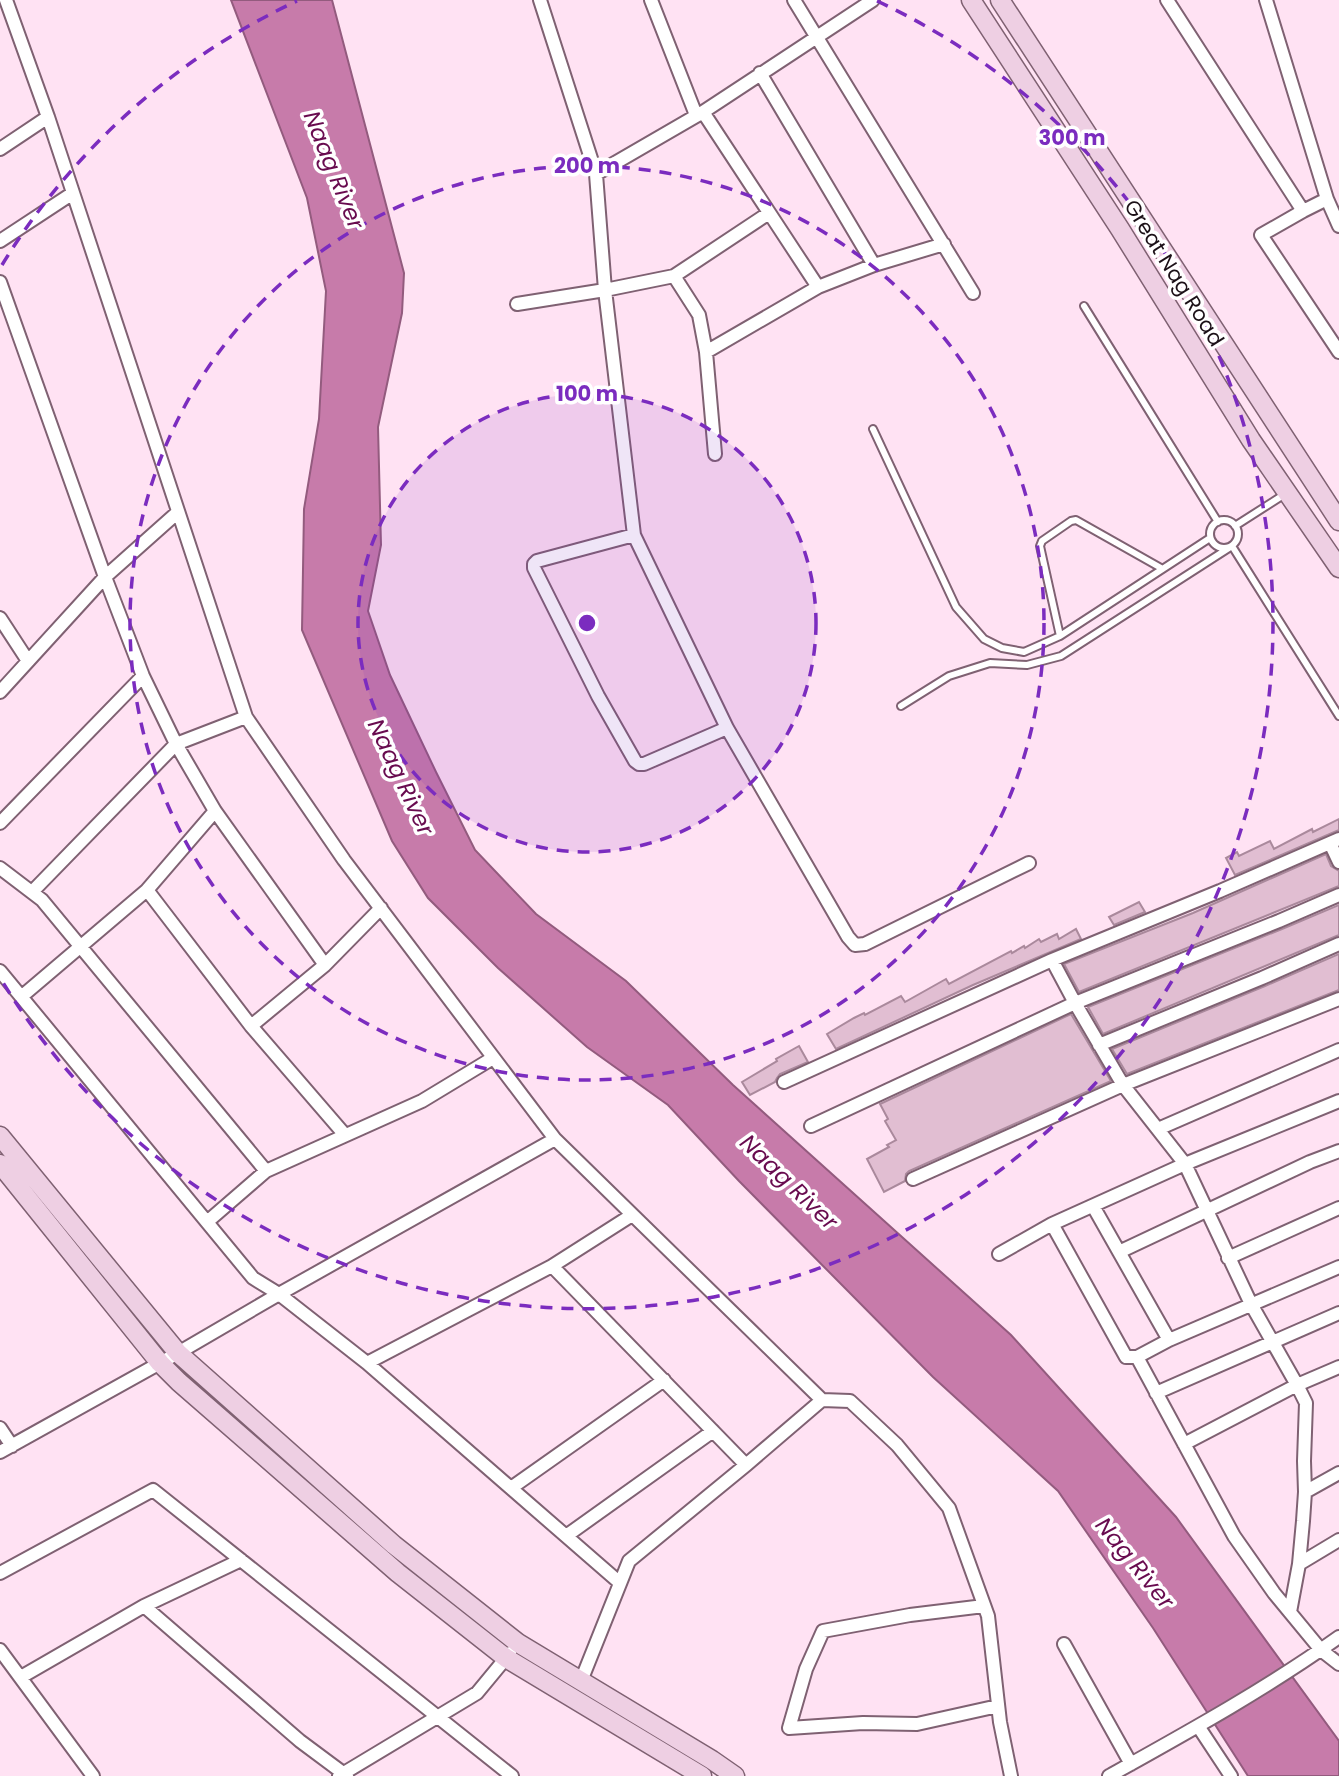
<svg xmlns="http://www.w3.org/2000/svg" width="1339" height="1776" viewBox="0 0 1339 1776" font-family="Poppins,sans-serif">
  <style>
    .water { fill: #c77baa; stroke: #935b7e; stroke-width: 2 }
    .building { fill: #e1bed2; stroke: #aa899c; stroke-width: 2 }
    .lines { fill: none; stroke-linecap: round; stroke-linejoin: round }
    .service-casing { stroke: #7f6172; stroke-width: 10 }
    .minor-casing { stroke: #7f6172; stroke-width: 16 }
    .secondary-casing { stroke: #7f6172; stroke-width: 21 }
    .service { stroke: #fff; stroke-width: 6 }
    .minor { stroke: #fff; stroke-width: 12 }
    .secondary { stroke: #eecfe3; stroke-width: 18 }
    .ring { fill: none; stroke: #7b2cbf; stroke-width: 3.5; stroke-dasharray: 12 9 }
    .labels { text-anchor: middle; stroke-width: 7; stroke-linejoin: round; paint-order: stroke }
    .street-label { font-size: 21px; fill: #1b1017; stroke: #fff }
    .water-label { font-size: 23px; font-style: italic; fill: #680b4f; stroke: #fff }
    .centre { fill: #7b2cbf; stroke: #fff; stroke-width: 3.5 }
    .ring-label { font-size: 21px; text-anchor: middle; font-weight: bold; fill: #7b2cbf; stroke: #fff; stroke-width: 7; stroke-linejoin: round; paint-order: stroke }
  </style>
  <rect width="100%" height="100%" fill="#ffe2f3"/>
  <path class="water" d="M231,0H332L404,273L402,313L378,427L381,545L368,611L390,675L436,772L475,850L536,914L626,981L733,1085L1011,1335L1176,1517L1339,1741V1776H1248L1153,1628L1058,1491L933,1377L739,1181L668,1105L587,1047L498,968L428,898L392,841L302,630L304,509L319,419L326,291L307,198Z"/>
  <path class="building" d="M1339,819V830L1235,875L1226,858L1237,852L1239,856L1270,841L1274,849L1312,829L1313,832Z
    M1326,854L1331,866L1339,871V886L1079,992L1064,964L1193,913Z
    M1139,902L1145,912L1114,925L1109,917Z
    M1339,905V935L1103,1034L1088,1007L1282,929Z
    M1076,929L1081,939L973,985L836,1049L827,1034L854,1018L864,1013L865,1015L901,996L905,1002L946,979L949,984L1011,951L1012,953L1024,946L1025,948L1039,939L1041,942L1057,934L1059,939Z
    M1339,954V990L1127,1074L1112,1049L1265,986Z
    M1071,1014L1111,1081L909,1171L906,1174L905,1181L884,1192L867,1159L889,1147L887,1145L896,1140L885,1121L888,1119L880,1104Z
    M799,1046L808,1062L780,1074L777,1078L775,1082L750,1095L742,1082L777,1061L776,1059Z"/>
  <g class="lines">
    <defs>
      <path id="service" d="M1084,306L1218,522
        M873,429L956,607L984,639L1002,648L1024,652L1060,636L1210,538
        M1210 534a14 14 0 1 1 28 0a14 14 0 1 1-28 0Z
        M1235,526L1285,494
        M1060,636L1040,546L1042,541L1071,521L1076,520L1161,568
        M901,706L949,676L990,663L1027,665L1061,656L1232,546L1339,716"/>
      <path id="minor" d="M540,0L596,174L605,290L634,535L727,728L848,937L855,945L865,944L1029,863
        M651,0L696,115
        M794,0L973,293
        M1167,0L1303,211L1261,235L1339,352
        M1266,0L1327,199L1339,226
        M760,73L874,265
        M703,112L818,287
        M0,149L48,117
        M596,174L703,112L873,0
        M1303,211L1327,199
        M0,241L73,193
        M674,276L769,213
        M0,282L105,577L143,676L176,744L215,811L325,965
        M517,304L605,290L674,276L699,315L706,352L715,454
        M706,352L818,287L874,265L944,244
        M634,535L537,561L534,564V568L598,696L635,761L639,764H644L727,728
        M0,618L28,661
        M0,692L105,577L178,512
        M0,823L143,676
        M1330,843L1339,862
        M0,868L42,900L266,1171
        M147,890L215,811
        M32,892L176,744L246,717
        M1339,895L1279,921L1075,1003L1123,1085L1339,999
        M0,971L253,1278L279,1294L367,1363L552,1266L746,1465
        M21,997L147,890L251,1026L345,1135
        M251,1026L325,965L381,908
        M1099,1045L1262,978L1339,944
        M784,1082L1052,960
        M1339,1101L1185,1164L1052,1224L1126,1357H1137L1234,1536L1274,1593L1321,1650L1339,1664
        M811,1126L1075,1003L1052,960L1220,891L1339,839
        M1158,1129L1339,1050
        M555,1139L822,1400L850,1401L897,1445L949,1508L988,1616L1000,1722L1011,1776
        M913,1179L1123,1085L1185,1164L1251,1304L1297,1385L1306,1403L1304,1461L1305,1492L1303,1521L1299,1564L1290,1612
        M1093,1206L1169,1340
        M207,1222L266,1171L422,1101L493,1058
        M1119,1252L1310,1162L1339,1151
        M999,1254L1052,1224
        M1228,1258L1339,1208
        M552,1266L632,1215
        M1137,1357L1169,1340L1339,1267
        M367,1363L620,1583
        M1156,1393L1339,1313
        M0,1428L12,1446
        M1184,1444L1297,1385L1339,1367
        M0,1452L178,1353L279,1294L555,1139L344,860L246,717L48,117L6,0
        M511,1488L664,1380
        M1305,1492L1339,1473
        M566,1536L713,1431
        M1299,1564L1339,1540
        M0,1573L153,1490L512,1776
        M144,1606L300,1741L347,1776
        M984,1606L910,1615L823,1631L806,1669L789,1728L863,1723L917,1724L998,1706
        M1064,1644L1131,1764
        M0,1650L93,1776
        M21,1677L144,1606L241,1560
        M581,1681L629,1561L746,1465L822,1400
        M1198,1726L1231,1776
        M339,1776L477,1693L510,1653
        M1109,1776C1188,1732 1266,1689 1339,1637"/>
      <path id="secondary" d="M971,0L1120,229L1251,440L1339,568
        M1000,0L1339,521
        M0,1136L178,1353L394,1545L518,1643L712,1760L735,1776
        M0,1164L160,1363L179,1382L398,1573L506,1658L702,1776"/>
    </defs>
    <use href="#service" class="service-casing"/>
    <use href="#minor" class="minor-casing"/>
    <use href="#secondary" class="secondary-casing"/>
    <use href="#service" class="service"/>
    <use href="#minor" class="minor"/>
    <use href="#secondary" class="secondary"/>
  </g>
  <circle cx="587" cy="623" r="229" fill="#7b2cbf" fill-opacity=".12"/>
  <g class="ring">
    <circle cx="587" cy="623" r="229"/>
    <circle cx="587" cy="623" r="457"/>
    <path d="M2 265A686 686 0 0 1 297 1M877 1A686 686 0 1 1 2 981"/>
  </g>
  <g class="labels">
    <g class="street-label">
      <text transform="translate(1174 273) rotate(58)" y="7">Great Nag Road</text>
    </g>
    <g class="water-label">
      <text transform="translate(334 170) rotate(68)" y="8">Naag River</text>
      <text transform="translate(401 777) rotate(65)" y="8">Naag River</text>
      <text transform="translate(789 1182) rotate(44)" y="8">Naag River</text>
      <text transform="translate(1135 1563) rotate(51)" y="8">Nag River</text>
    </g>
  </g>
  <circle cx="587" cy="623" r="10" class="centre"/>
  <g class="ring-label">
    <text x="1072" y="145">300 m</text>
    <text x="587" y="173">200 m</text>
    <text x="587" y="401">100 m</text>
  </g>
</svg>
